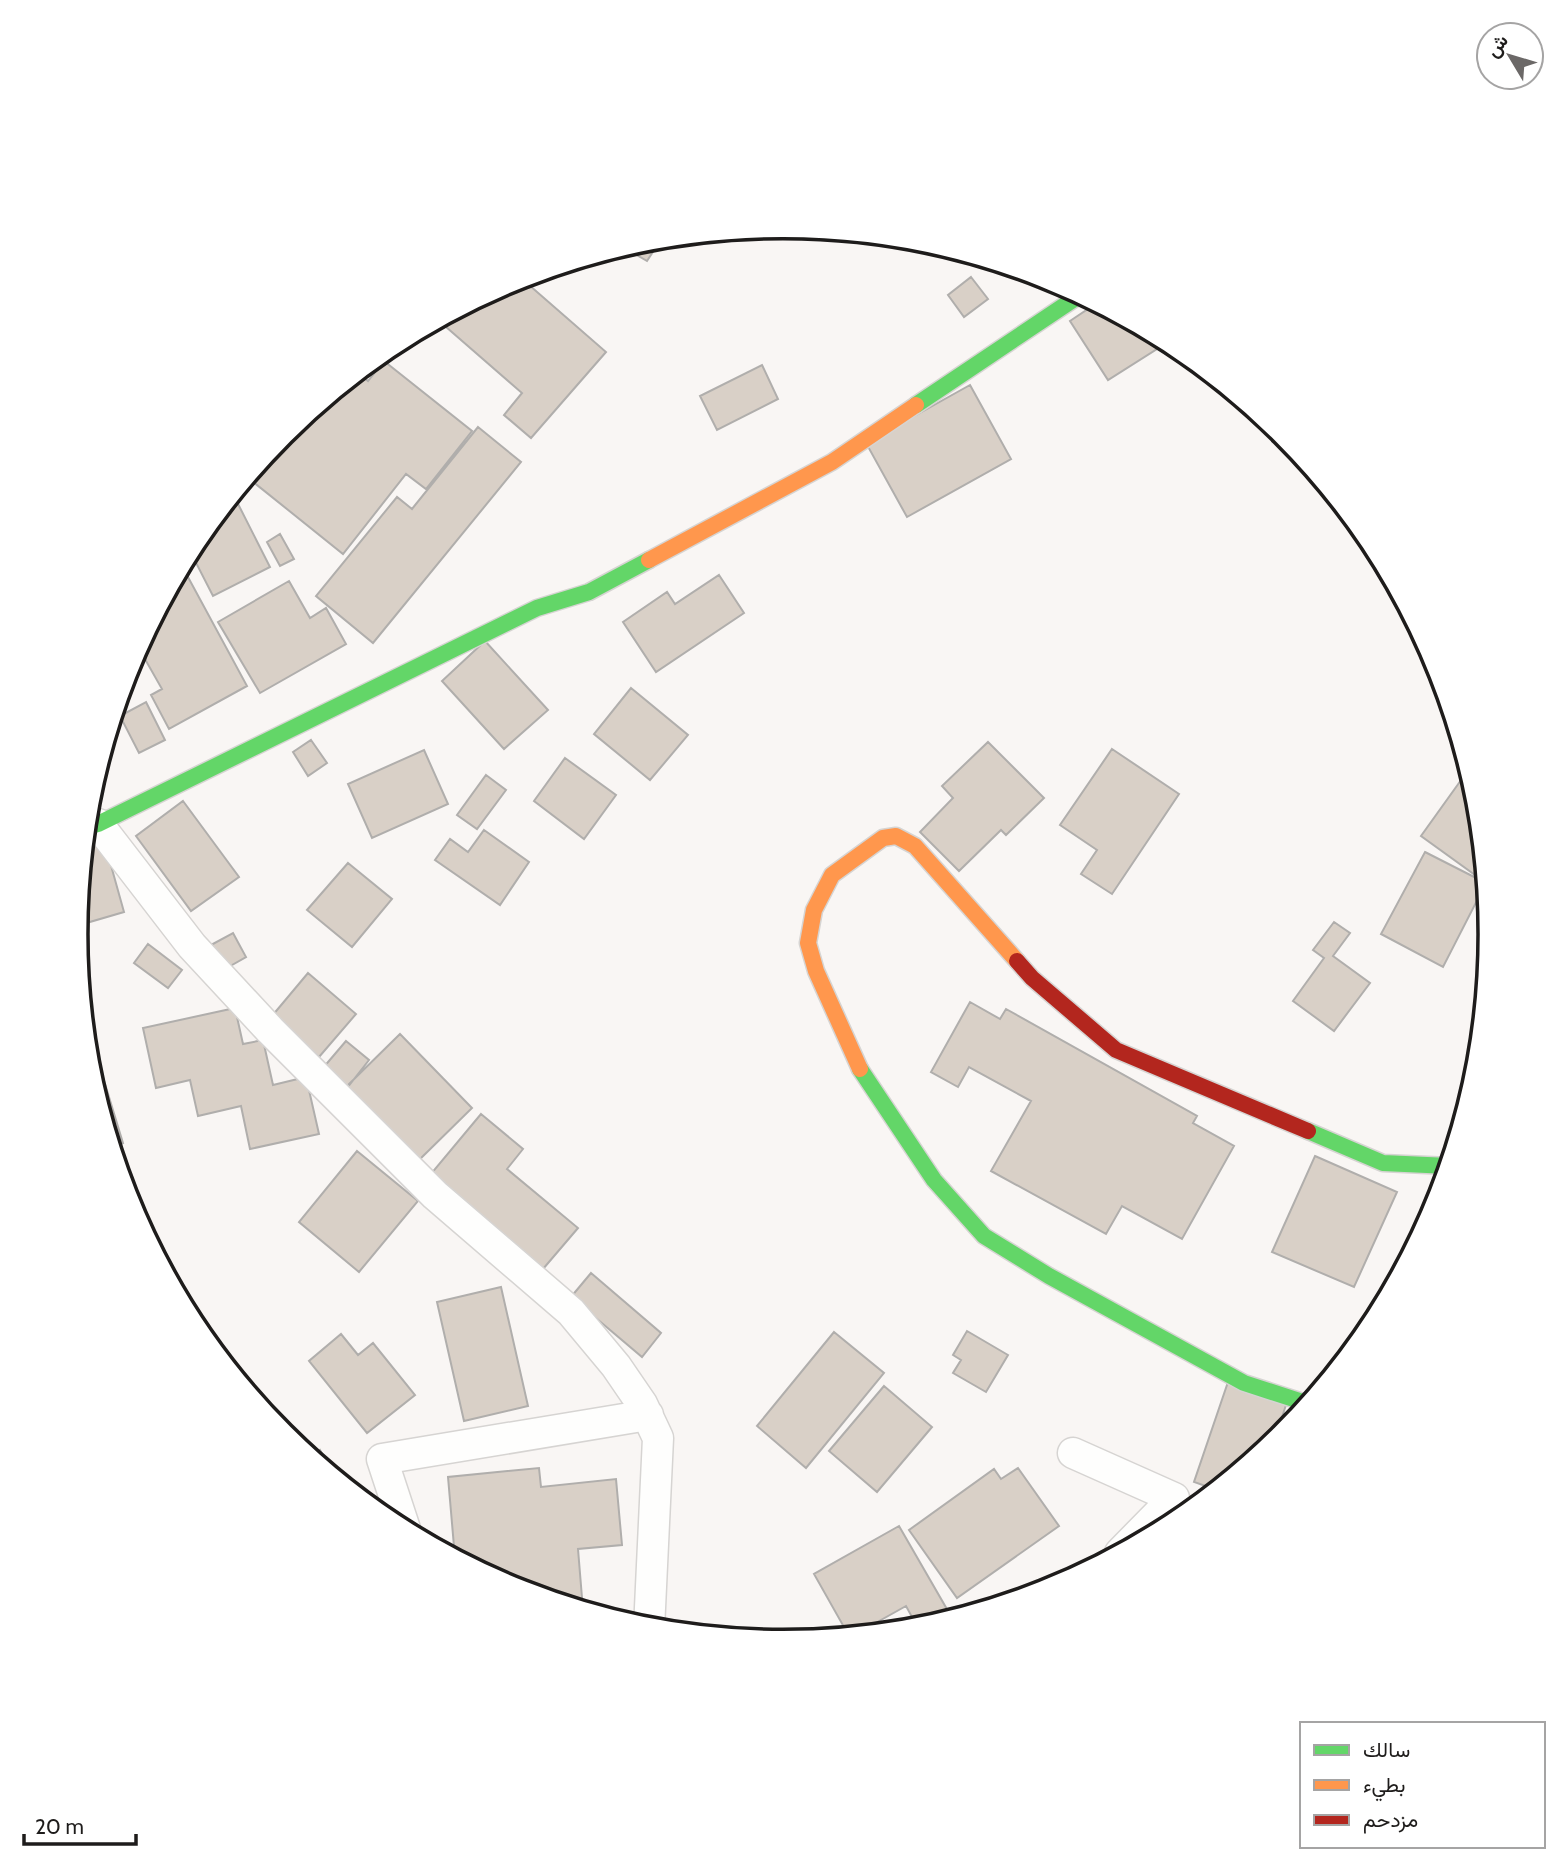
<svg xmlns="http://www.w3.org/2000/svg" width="1566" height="1869" viewBox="0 0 1566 1869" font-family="Cabin,Vazirmatn,sans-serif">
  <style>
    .building { fill: #d9d0c7; stroke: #b0aeac; stroke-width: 2 }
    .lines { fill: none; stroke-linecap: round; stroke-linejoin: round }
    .street-casing { stroke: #d6d4d2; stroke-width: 33 }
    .fast-casing { stroke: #d6d4d2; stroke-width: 19 }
    .slow-casing { stroke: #d6d4d2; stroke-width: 19 }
    .jam-casing { stroke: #d6d4d2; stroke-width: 19 }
    .street { stroke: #fefefd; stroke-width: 30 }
    .fast { stroke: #63d668; stroke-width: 16 }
    .slow { stroke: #ff974d; stroke-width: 16 }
    .jam { stroke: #b3261e; stroke-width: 16 }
    .rim { fill: none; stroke: #1e1c1b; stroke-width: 3.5 }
  </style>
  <rect width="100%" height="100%" fill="#f9f6f4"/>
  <path class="building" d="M657,239L660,241L647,261L623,247Z
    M971,277L988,299L964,317L948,295Z
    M521,278L606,352L531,438L504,415L522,393L438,320Z
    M1097,303L1168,342L1108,380L1070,321Z
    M384,361L472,431L426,489L406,474L343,554L247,477L283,434L358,373L368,381Z
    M762,365L778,399L717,430L700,396Z
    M970,385L1011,459L907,517L866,443Z
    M478,427L521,462L373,643L316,596L397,497L412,509Z
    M233,494L270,567L213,596L190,551L195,541Z
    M280,534L294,559L280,566L267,542Z
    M182,566L247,686L169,729L151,695L162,689L141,652L133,656Z
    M719,575L744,613L656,672L623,622L667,592L675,604Z
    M289,581L310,618L326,608L346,644L260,693L218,622Z
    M485,641L548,710L504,749L442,681Z
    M631,688L688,735L650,780L594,734Z
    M146,702L165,740L139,753L120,716Z
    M311,740L327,763L308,776L293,752Z
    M988,742L1044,798L1006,835L1001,830L959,871L920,832L953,798L942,786Z
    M1112,749L1179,794L1112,894L1081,874L1097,850L1060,825Z
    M424,750L448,804L372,838L348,784Z
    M565,758L616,795L584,839L534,801Z
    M1469,769L1477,797L1485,875L1482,880L1421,836Z
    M486,775L506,790L477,829L457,815Z
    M183,801L239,877L191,911L136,836Z
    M484,830L529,862L500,905L435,860L450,839L468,852Z
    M105,844L124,912L76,926L84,850Z
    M1425,852L1486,883L1443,967L1381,934Z
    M348,863L392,899L352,947L307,910Z
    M1334,922L1350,933L1333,956L1370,983L1334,1031L1293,1001L1324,958L1313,950Z
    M233,933L246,957L225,969L211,945Z
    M148,944L182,970L168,988L134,963Z
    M308,973L356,1014L319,1057L272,1016Z
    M970,1002L1000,1019L1006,1009L1197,1116L1193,1123L1234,1146L1182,1239L1122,1206L1106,1234L991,1171L1031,1101L969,1067L958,1087L931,1072Z
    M235,1008L243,1044L263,1040L273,1085L306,1077L319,1134L250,1149L241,1106L198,1116L190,1080L156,1088L143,1028Z
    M400,1034L472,1108L417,1162L345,1088Z
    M346,1041L369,1060L347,1088L323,1068Z
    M95,1051L123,1143L111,1147L89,1072L87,1054Z
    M481,1114L523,1149L507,1169L578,1228L543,1269L430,1175Z
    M357,1151L418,1201L359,1272L299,1222Z
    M1315,1156L1397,1192L1354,1287L1272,1252Z
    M591,1273L661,1333L642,1357L571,1297Z
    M501,1287L528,1406L464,1421L437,1302Z
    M967,1331L1008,1355L986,1392L953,1373L961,1360L953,1355Z
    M834,1332L884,1373L806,1468L757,1426Z
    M341,1334L358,1355L373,1343L415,1395L367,1433L309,1361Z
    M1228,1382L1287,1402L1273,1444L1217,1490L1194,1482Z
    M884,1386L932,1427L877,1492L829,1451Z
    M320,1450L336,1479L309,1457Z
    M539,1468L541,1487L616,1479L622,1545L578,1549L583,1610L512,1588L455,1558L448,1477Z
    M1018,1468L1059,1526L957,1598L909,1530L994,1469L1001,1479Z
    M899,1526L948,1611L918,1628L906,1606L854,1635L849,1636L814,1574Z"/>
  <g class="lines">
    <defs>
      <path id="street" d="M98,824L192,946L270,1030L435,1195L571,1312L616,1366L642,1404L658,1438L649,1629
        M1073,1453L1174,1498L1120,1553
        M406,1532L382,1459L648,1415"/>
      <path id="fast" d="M916,405L1080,295
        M86,827L98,824L537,608L589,592L649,560
        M860,1069L934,1180L984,1236L1049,1276L1244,1383L1309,1404
        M1308,1131L1383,1163L1449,1166"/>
      <path id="slow" d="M649,560L832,462L916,405
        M860,1069L816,971L808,943L814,910L832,875L883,838L896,836L915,846L1017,961"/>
      <path id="jam" d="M1017,961L1032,978L1116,1050L1308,1131"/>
    </defs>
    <use href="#street" class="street-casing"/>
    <use href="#fast" class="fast-casing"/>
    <use href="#slow" class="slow-casing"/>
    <use href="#jam" class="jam-casing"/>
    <use href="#street" class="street"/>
    <use href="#fast" class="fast"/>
    <use href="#slow" class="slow"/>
    <use href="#jam" class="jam"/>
  </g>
  <path d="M0 0H1566V1869H0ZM88 934a695 695 0 1 1 1390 0a695 695 0 1 1-1390 0Z" fill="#fff" fill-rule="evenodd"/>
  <path class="rim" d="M88 934a695 695 0 1 1 1390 0a695 695 0 1 1-1390 0Z"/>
  <rect x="1300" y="1722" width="245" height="126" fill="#ffffff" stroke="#a5a4a4" stroke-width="2"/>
  <rect x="1314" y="1745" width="35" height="10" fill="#63d668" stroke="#a5a4a4" stroke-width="2"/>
  <text x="1363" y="1757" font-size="21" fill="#1e1c1b">سالك</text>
  <rect x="1314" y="1780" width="35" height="10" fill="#ff974d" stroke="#a5a4a4" stroke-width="2"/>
  <text x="1363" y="1792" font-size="21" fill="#1e1c1b">بطيء</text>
  <rect x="1314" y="1815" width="35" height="10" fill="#b3261e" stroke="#a5a4a4" stroke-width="2"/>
  <text x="1363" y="1827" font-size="21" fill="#1e1c1b">مزدحم</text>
  <g transform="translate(1510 56) rotate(308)"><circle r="33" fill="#ffffff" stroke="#a5a4a4" stroke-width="2"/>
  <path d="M0-5L12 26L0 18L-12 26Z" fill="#6b6867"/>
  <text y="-10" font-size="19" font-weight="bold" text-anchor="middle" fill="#1e1c1b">ش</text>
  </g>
  <path d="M24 1834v10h112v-10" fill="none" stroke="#1e1c1b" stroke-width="3.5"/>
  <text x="35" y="1834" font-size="21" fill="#1e1c1b" stroke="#ffffff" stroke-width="5" paint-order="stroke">20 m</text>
</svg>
